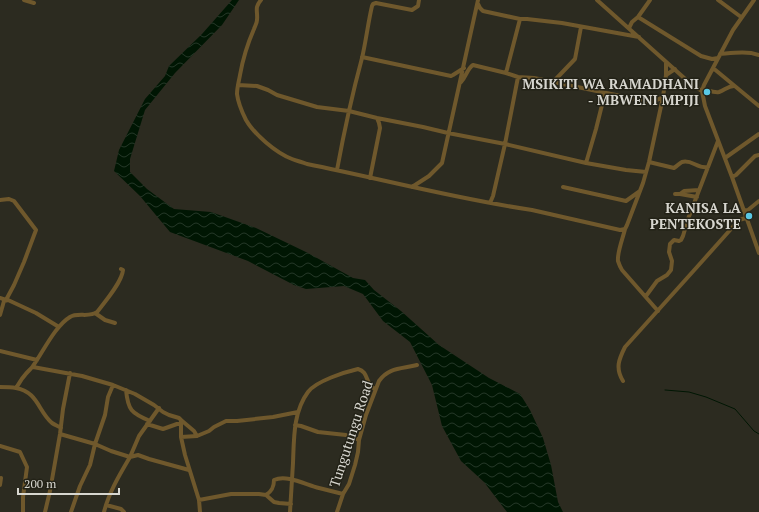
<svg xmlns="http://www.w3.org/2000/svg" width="759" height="512" viewBox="0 0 759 512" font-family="'PT Serif',serif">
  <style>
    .water { fill: url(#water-waves) }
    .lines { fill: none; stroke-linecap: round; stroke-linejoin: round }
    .stream { stroke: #001603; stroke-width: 1 }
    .minor { stroke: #6f582c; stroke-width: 4 }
    .poi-dot { fill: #59c8e4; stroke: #232217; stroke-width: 1.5 }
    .labels { text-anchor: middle; stroke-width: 3; stroke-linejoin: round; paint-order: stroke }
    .poi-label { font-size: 14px; font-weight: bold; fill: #d7d6cf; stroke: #232217; text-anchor: end }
    .street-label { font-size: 14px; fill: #d7d6cf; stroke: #232217 }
  </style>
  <defs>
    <pattern id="water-waves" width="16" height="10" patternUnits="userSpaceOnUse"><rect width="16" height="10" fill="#001603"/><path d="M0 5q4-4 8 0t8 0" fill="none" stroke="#243727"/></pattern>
  </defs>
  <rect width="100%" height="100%" fill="#2c2b20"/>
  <path class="water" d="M232,0H239L222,25L175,73L145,110L130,159V172L147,189L174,209L211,212L256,228L308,253L353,278L365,280L374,290L401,311L439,345L489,378L520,394L530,410L543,438L551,465L558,502L563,512H507L484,482L461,461L442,426L432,385L410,342L383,321L363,294L344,286L306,289L294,285L248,261L170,232L140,196L114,171L119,150L145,99L165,76L169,66L202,34Z"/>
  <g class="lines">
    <path class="stream" d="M665,390L689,392L706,397L735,409L754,431L759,434"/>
    <path class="minor" d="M24,0L34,3
      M261,0C254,8 258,11 257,20C257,23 255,26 254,29C247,45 243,58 240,75C239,81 237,87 237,94C238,102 242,112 246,120C254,134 276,153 292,159C297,161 302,162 307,164C382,179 456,199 532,210L620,230L625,229L627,225L643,183L649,162L663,97L666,75V62
      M597,0L692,85L702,91
      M718,0L741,17
      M754,0L733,30L704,85L702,91L705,106L732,177L759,253
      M478,4L480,8L483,11L520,19H527L562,23L639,37
      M638,17L701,56L712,59L718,58
      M629,28L632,22L638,17L650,0
      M720,54C733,53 747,51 759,55
      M362,57L451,76L453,75L464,68
      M713,68L759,106
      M506,73L520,19
      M666,75L675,69
      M461,82C466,77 467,69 473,65L506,73L518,77L534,78L645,101C653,102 656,101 663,97
      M553,82L575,59L581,27
      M238,85L257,86L268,90L277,95L317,107L349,111L377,118L423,127L448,133L505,144L586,163L626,170L646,172
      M703,89C708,90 714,93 719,92C725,90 728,86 734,86
      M725,158L759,134
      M649,162L674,168C677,166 680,163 682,162C692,159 697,169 708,167
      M586,163L596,129L605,93
      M337,170C344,132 352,95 362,58C366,41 368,23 372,6L373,4L376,3L412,10L418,6L419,0
      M732,177L736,175L755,156L759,155
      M370,178L380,128L379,123L377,118
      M412,187L429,176L442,163L478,0
      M563,187L626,201L640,191
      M675,194H680L697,197
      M680,194L684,191L699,190
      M0,200L9,199L14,201L36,230L24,262L14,285L6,300L0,298
      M490,203L493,196L505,144L518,77
      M744,211L748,210L759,201
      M625,229C623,238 617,252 618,261C619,264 620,267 622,270L658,311
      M646,296L657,281L667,275L671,270L672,261L669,252L670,244L674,240L679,241L681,240L683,236L688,219L718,141
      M95,313L105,320L115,323
      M0,315L4,301L8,300L36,313L59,327
      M0,351L37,360
      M33,367L82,376L113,385L135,394L154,405L163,412L169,415L179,418L181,420V437L185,455L199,500L200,512
      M623,381C615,368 619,359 625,347L697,267L739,220L746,218
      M0,387C5,387 11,387 16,388C38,392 38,411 52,423C55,425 58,426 61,428
      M16,388C19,384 21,379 25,375C27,372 31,369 33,366C43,352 55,326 70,317C78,312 89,318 97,312C105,302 122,282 123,270L121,269
      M126,390C128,410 131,413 150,421
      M181,420L194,431L197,436
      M147,424L163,429L177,424H181
      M295,425L301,426L318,432L346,435L359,440
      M60,434L95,444L111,451L130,457L139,436L159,408
      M181,437L197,436L209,431L214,427L226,421H237L273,417L298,412
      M0,446L20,452L27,467L23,497V512
      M0,485L1,478
      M266,495C272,491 274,487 274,480C287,474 306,485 319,488C327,490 335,492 343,494
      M199,500L231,494H259L266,495L274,502L279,503L291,504
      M106,505L121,509L124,512
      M45,512L50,491L60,434L63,409L70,373
      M71,512L80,486L90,465L95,444L105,415L108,397L113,385
      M104,512C109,492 120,474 130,457L138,455L149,459L189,470
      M290,512C291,496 292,479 293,463C294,439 293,412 308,392C316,381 345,372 358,369C366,371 366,378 370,385C371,386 373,388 375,389
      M337,512L343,494L349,484L355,465L358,452L359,440L366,415L379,381C389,367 402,369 417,365"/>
  </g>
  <g class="poi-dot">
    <circle cx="707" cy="92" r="4"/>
    <circle cx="749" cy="216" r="4"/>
  </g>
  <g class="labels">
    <g class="poi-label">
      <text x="699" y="89">MSIKITI WA RAMADHANI<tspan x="699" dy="16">- MBWENI MPIJI</tspan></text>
      <text x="741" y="213">KANISA LA<tspan x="741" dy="16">PENTEKOSTE</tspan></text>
    </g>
    <g class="street-label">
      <text transform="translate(351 434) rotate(-72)" y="5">Tungutungu Road</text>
    </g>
  </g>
  <path d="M18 488v6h101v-6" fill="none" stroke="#d7d6cf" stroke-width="2"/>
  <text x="24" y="488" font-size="12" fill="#d7d6cf" stroke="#232217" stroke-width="3" paint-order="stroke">200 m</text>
</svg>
